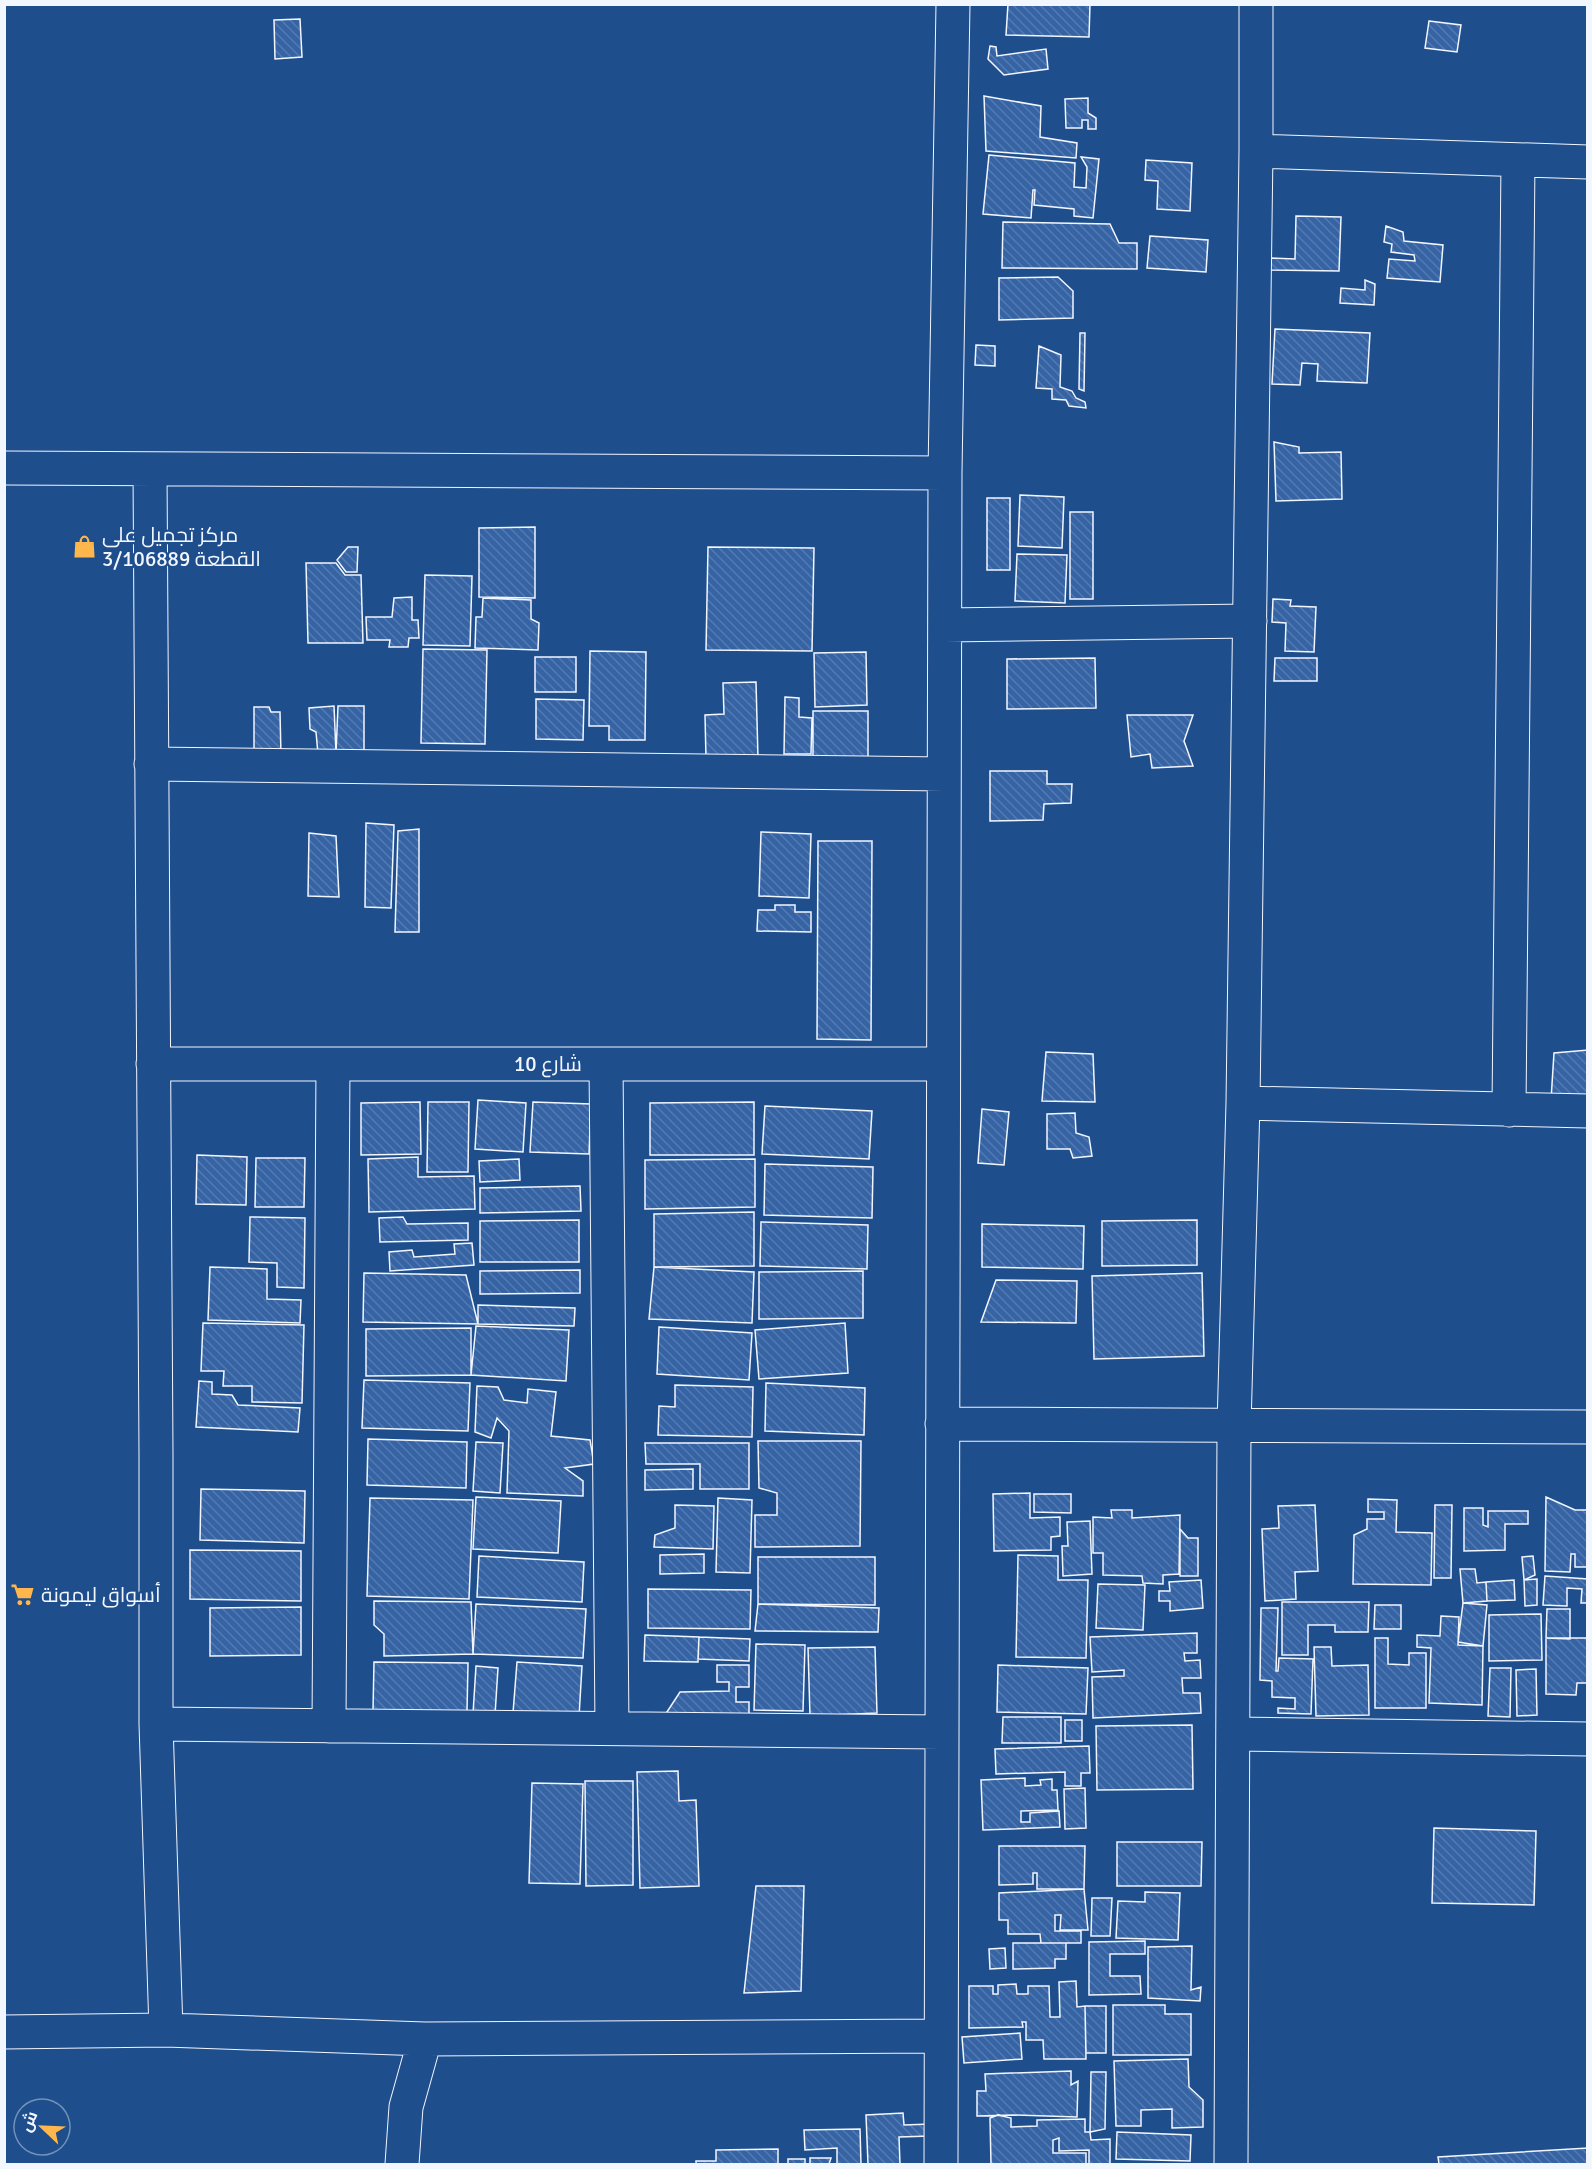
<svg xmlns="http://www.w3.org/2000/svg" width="1592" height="2169" viewBox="0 0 1592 2169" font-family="Signika,Cairo,sans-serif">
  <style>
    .building { fill: url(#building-back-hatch); stroke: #f2f6ff; stroke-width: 1.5 }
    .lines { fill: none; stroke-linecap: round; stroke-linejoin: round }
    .minor-casing { stroke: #f2f6ff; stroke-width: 35 }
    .minor { stroke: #1f4e8c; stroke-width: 33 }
    .labels { text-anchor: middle; stroke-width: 4.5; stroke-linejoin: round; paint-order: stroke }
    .poi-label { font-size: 21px; fill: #f2f6ff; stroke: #1f4e8c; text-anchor: start }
    .street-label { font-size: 21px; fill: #f2f6ff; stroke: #1f4e8c }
  </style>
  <defs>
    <pattern id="building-back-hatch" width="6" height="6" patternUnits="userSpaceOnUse" patternTransform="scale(1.5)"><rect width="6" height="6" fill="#3563a3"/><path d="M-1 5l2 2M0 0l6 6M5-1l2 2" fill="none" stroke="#537ab1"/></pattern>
  </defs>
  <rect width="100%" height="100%" fill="#1f4e8c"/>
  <path class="building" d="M1008,4H1090L1089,37L1006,35Z
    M300,19L302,57L275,59L274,20Z
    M1429,21L1461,25L1457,52L1425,48Z
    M990,46L996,47L997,56L1046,49L1048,69L1004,75L988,59Z
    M984,96L1041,106L1040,137L1077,143L1076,158L986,151Z
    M1088,98V113L1096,118V129H1088V120H1082V128H1066L1065,99Z
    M989,155L1075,163L1074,187L1086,188L1087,167L1081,157L1099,159L1093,218L1074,216V209L1034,205L1035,190H1033L1031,218L983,214Z
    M1146,160L1192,163L1190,211L1157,209L1158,181L1145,180Z
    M1296,216L1341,217L1339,271L1270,270L1271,258L1295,259Z
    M1003,222L1110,224L1119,243H1137V269L1002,268Z
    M1386,226L1403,232L1404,241L1443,245L1440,282L1387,278L1389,259L1415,261L1414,255L1391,252L1392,244L1384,242Z
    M1150,236L1208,240L1206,272L1147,268Z
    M1058,277L1073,291V318L999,320V278Z
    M1365,280L1375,284L1374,305L1340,303L1341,288L1365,290Z
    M1275,329L1370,333L1367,383L1317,381L1318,364L1302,363L1300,385L1272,384Z
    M1080,333H1085L1084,391L1079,389Z
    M976,345L995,346V366L975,365Z
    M1039,346L1061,355L1060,387L1072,391L1076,398L1085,402L1086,408L1069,406L1066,400L1052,399V389L1036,388Z
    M1274,442L1299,447V453L1341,452L1342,499L1276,501Z
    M1020,495L1064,497L1062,548L1018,546Z
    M987,498H1010V570H987Z
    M1070,512H1093V599H1070Z
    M535,527V598L479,597V528Z
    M348,547H358L357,572H346L337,560Z
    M708,547L814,548L812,651L706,650Z
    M1017,554L1067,555L1065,603L1015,601Z
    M306,563H336L345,575H361L363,643H308Z
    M425,575L472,576L470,646L423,645Z
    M412,597V620H418L419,638H409L408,647H389L390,640H367L366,617H392L394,598Z
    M483,598L531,600V619L539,623L538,650L475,648L476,617H482Z
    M1273,599L1291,600L1290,606L1316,607L1314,652L1285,651L1286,623L1272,622Z
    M423,649L487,650L485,744L421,743Z
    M590,651L646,652L645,740H609V726H589Z
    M866,652L867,705L815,707L814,653Z
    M535,657H576V692H535Z
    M1095,658L1096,708L1007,709V659Z
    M1275,658H1317V681H1274Z
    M756,682L758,758L706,759L705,715L724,714L723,683Z
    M785,697L799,698V717L812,718L811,754H784Z
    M536,699L584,700L583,740L536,739Z
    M334,706L336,753L318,754L316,732L310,729L309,708Z
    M338,706H364V754L336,753Z
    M254,707H269L271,712H280L281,756H254Z
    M813,711H868V763H813Z
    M1127,715H1193L1184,741L1193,766L1152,768L1150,754L1131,757Z
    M990,771H1047V784H1072L1071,803L1044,804L1043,820L990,821Z
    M366,823L394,825L391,908L365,907Z
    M419,829V932H395L398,831Z
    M761,832L811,834L809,898L759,896Z
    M309,833L336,836L339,897L308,896Z
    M818,841H872L871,1040L817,1039Z
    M775,905H795V912H811V932L757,931L758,910H775Z
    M1588,1050V1101L1551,1100L1554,1053Z
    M1046,1052L1093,1054L1095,1102L1042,1101Z
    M478,1100L526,1103L523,1152L475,1149Z
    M420,1102L421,1154L361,1155V1103Z
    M428,1102H469L468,1172H427Z
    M533,1102L591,1104L589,1154L530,1152Z
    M754,1102V1155H650V1103Z
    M765,1106L872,1111L869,1159L762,1154Z
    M982,1109L1009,1112L1004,1165L978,1163Z
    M1075,1113L1076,1133L1089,1137L1092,1156L1073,1158L1070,1149H1047V1114Z
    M197,1155L247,1157L246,1205L196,1204Z
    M418,1157V1177L474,1176L475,1209L369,1212L368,1159Z
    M256,1158H305L304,1207H255Z
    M519,1159L520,1180L480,1182L479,1161Z
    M755,1159V1207L645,1209V1160Z
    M765,1164L873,1167L872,1218L764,1215Z
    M580,1186L581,1211L480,1213V1188Z
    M754,1212V1266L654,1267V1214Z
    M250,1217L305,1218L304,1288L277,1287V1263L249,1262Z
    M403,1217L407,1224L468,1223V1240L380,1242L379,1218Z
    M579,1220V1262H480V1221Z
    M1197,1220V1265L1102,1266V1221Z
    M761,1222L868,1225L867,1269L760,1266Z
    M982,1224L1084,1226L1083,1269L982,1267Z
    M472,1243L474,1265L390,1271L389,1252L412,1250L414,1257L455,1254L454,1244Z
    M210,1267L267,1269V1299L301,1300L300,1323L208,1320Z
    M654,1267L754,1272L752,1323L649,1319Z
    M580,1270V1293L480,1294V1271Z
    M863,1271V1318L759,1319V1272Z
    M364,1273L466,1275L478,1324L363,1322Z
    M1202,1273L1204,1356L1094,1359L1092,1276Z
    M996,1280L1077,1281L1076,1323L981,1322Z
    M478,1305L575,1308L574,1326L478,1324Z
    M203,1323L304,1325L302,1403L252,1402V1386H223L224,1371H201Z
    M845,1323L848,1373L759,1379L755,1330Z
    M476,1326L569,1330L566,1381L471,1375Z
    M659,1327L752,1333L749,1380L657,1374Z
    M471,1328V1375L366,1376V1329Z
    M364,1380L470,1383L468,1431L362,1428Z
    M199,1381L212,1382V1394L232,1395L238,1405L300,1408L298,1432L196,1427Z
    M766,1383L865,1388L864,1435L765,1431Z
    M675,1385L753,1387L752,1437L658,1435L659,1406L675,1407Z
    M477,1386L498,1387L504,1400L527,1403L528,1389L556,1392L551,1436L590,1440L594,1464L565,1468L583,1481V1496L507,1493L509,1431L497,1418L491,1438L475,1432Z
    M368,1439L467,1442L466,1488L367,1485Z
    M758,1441H861L860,1546L755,1547V1515H777V1493L759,1488Z
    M476,1442L503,1443L500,1493L473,1491Z
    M645,1443H749V1489H700V1464H646Z
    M693,1469V1489L645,1490V1470Z
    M201,1489L305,1491L304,1543L200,1540Z
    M1030,1493V1518L1060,1517V1536L1051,1537V1550L994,1551L993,1494Z
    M1034,1494H1071V1513L1034,1512Z
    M476,1497L561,1501L558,1553L473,1549Z
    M1546,1497L1575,1510H1588V1567H1575V1554H1571L1570,1572L1545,1571Z
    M370,1498L473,1500L469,1599L367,1596Z
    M718,1498L752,1500L750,1573L716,1572Z
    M1368,1499L1397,1500L1396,1532L1432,1533L1431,1585L1353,1584L1354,1535L1367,1529V1519H1384V1512H1368Z
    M675,1505L714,1506L713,1549L654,1547L655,1535L675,1528Z
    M1315,1505L1318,1571L1295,1572L1296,1599L1265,1601L1262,1529L1279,1528L1278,1506Z
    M1435,1505H1452L1451,1578H1434Z
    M1464,1508H1483V1525L1488,1527V1511H1528V1524H1505V1550L1464,1551Z
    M1111,1510H1132V1518L1180,1515L1179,1574L1163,1575V1584L1143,1583L1142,1576L1103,1575V1553H1093V1517L1112,1518Z
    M1090,1521L1092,1574L1063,1576L1062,1546H1068L1067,1522Z
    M1180,1529L1188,1538H1198V1576H1180Z
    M190,1550L301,1551V1601L190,1599Z
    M704,1554V1573L660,1574V1555Z
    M1018,1555L1058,1556V1580H1088L1086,1658L1016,1657Z
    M479,1556L584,1562L582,1602L477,1597Z
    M1533,1556L1535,1575L1524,1580L1522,1557Z
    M758,1557H875V1605L758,1604Z
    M1460,1569H1475L1477,1583L1486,1582L1487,1601L1463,1603Z
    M1545,1576L1588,1579V1603H1581L1582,1589L1567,1588V1606L1543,1605Z
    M1537,1579V1605L1525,1606L1524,1580Z
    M1201,1580L1203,1608L1170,1611V1601H1159V1591H1170L1169,1582Z
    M1514,1580L1515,1600L1487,1601L1486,1582Z
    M1098,1584L1145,1585L1143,1630L1096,1628Z
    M648,1589L751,1590L750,1629L648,1628Z
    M374,1601L471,1602L473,1654L384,1656V1634L374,1625Z
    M1282,1602H1369L1368,1632H1335V1625H1308V1655H1282Z
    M1463,1603L1487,1605L1483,1646L1458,1642Z
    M476,1604L586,1609L583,1658L473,1654Z
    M758,1604L879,1608L878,1632L755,1631Z
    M1375,1605H1401V1629H1374Z
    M301,1607V1655L210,1656V1608Z
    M1261,1608H1278L1276,1671H1278L1279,1658L1313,1659L1311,1714L1278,1713V1708L1295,1709V1698L1272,1697V1681L1260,1680Z
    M1547,1609H1570V1639L1546,1638Z
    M1541,1614L1542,1660L1489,1661V1615Z
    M1441,1616L1459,1617L1458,1645L1483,1646L1482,1705L1429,1703L1431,1648L1417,1647V1635L1440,1636Z
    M1197,1633V1653H1184L1185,1661L1200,1660L1201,1678H1182L1183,1693H1200L1201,1713L1093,1718L1092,1677L1124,1676V1670L1092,1672L1090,1637Z
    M645,1635L699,1637L698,1662L644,1661Z
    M699,1637L750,1639L749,1661L698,1659Z
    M1375,1638H1388V1664L1409,1665V1653H1426V1708H1375Z
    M1546,1638H1588V1683H1577L1576,1695L1546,1694Z
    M756,1644L805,1645L803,1711L754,1710Z
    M875,1647L877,1713L810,1716L808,1648Z
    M1314,1647H1331L1332,1666L1368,1665L1369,1715L1316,1716Z
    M374,1662L468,1663L467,1711L373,1710Z
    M517,1662L582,1666L579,1717L513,1713Z
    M717,1665H749V1687H736V1702H749V1718H663L680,1692L729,1691V1682H717Z
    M998,1665L1088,1668L1086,1714L997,1712Z
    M476,1666L498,1668L495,1715L473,1714Z
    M1490,1668H1511L1510,1717L1488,1716Z
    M1536,1669L1537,1715L1517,1716L1516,1670Z
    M1003,1717H1061V1743H1002Z
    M1065,1720H1082V1741H1065Z
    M1192,1725L1193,1789L1097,1790L1096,1726Z
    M1089,1746L1090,1773H1081V1786H1065V1772L996,1774L995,1749Z
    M678,1771L679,1801L696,1800L699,1886L640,1888L637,1772Z
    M1025,1778V1786L1041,1785L1040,1780L1052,1779V1790H1057L1058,1810L1021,1811V1822H1030V1813L1059,1811L1060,1827L983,1830L981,1780Z
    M585,1781H633V1885L586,1886Z
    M532,1783L583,1784L580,1884L529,1883Z
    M1085,1788L1086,1828L1065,1829L1064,1789Z
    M1434,1828L1536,1831L1534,1905L1432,1903Z
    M1117,1842H1202L1201,1886H1117Z
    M999,1846H1085L1084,1889H1037V1873H1033V1884L999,1885Z
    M756,1886H804L801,1991L744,1993Z
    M1084,1889L1088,1930H1060L1061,1915H1055V1931H1081V1943H1041L1040,1934H1008V1920H999V1893Z
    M1145,1892L1180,1893L1178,1940L1116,1938L1118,1901L1145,1902Z
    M1092,1898H1112L1110,1936H1091Z
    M1145,1941V1954H1110V1976H1140L1141,1994L1089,1995V1942Z
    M1013,1943H1066V1959H1055V1968L1013,1969Z
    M1192,1946L1191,1990L1201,1987L1200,2001L1148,1998V1947Z
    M1005,1948L1006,1968L990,1969L989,1949Z
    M1076,1981L1077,2007L1085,2006L1086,2059H1044L1043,2040H1026V2022H1022L1023,2027L969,2028V1986H993V1994H998V1985L1016,1984L1017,1994H1028V1986H1049L1050,2017H1060L1059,1982Z
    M1113,2005H1165V2014H1191V2055H1113Z
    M1085,2006H1106V2053H1086Z
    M1020,2033L1022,2059L964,2063L962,2037Z
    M1188,2059L1189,2087L1203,2100V2127L1172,2128V2109L1141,2110V2126H1116L1114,2061Z
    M1071,2071V2085L1078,2081L1077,2117L1013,2115L977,2116V2091H986L985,2074Z
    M1091,2072H1106L1105,2129L1090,2132Z
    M903,2113L904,2125L930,2124V2136L899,2137L900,2164H868L866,2115Z
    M998,2115L1011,2118V2127L1037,2126V2120L1085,2119V2132H1090L1091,2140L1110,2139V2164H1089V2150L1059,2151V2138L1053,2140V2153H1086V2164H991L990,2118Z
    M860,2129L861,2164H837V2148L805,2150L804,2130Z
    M1117,2132L1191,2135L1190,2161L1116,2159Z
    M1588,2148V2164H1439L1438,2157Z
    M778,2149V2164H696V2161H716V2150Z
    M810,2158H831L829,2164H810Z
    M788,2159H805V2164H788Z"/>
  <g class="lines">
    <defs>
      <path id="minor" d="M1256,151L1588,162
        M4,468L945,473
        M150,469L156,1455V1724L166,2030
        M945,625L1250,621
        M151,764L944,774
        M153,1064H943
        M606,1064L612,1728
        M1243,1103L1588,1111
        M1509,1110L1518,160
        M942,1424L1588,1427
        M156,1724L941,1732
        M329,1726L333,1064
        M1233,1734L1588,1739
        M4,2032L166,2030L425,2039L940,2036
        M402,2164L406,2107L425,2039
        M941,2164L945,473L953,4
        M1231,2164L1234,1426L1243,1103L1256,151V4"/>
    </defs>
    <use href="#minor" class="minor-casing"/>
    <use href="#minor" class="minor"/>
  </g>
  <defs>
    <symbol id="shop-bare" viewBox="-9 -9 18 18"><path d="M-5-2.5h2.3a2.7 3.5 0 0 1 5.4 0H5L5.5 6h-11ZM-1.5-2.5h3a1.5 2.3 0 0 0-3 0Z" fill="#ffb74d" stroke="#1f4e8c" stroke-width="2.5" paint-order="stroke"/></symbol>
    <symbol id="supermarket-bare" viewBox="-9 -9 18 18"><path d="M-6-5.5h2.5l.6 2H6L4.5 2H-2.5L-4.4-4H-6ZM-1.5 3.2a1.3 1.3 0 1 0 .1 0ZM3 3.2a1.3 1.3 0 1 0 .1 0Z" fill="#ffb74d" stroke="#1f4e8c" stroke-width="2.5" paint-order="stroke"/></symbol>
  </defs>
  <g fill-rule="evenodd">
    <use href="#shop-bare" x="68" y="530" width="33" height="33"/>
    <use href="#supermarket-bare" x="6" y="1578" width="33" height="33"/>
  </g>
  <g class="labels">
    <g class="poi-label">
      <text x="102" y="542">مركز تجميل على<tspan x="102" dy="24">القطعة 3/106889</tspan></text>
      <text x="41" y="1602">أسواق ليمونة</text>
    </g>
    <g class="street-label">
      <text x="548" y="1071">شارع 10</text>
    </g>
  </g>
  <rect width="1592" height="2169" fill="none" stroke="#f2f6ff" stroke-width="12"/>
  <g transform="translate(42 2127) rotate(293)"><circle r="28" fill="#1f4e8c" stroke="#7391ba" stroke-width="1.5"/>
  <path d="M0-4.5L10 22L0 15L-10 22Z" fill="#ffb74d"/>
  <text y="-9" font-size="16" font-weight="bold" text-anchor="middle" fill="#f2f6ff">ش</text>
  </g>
</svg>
